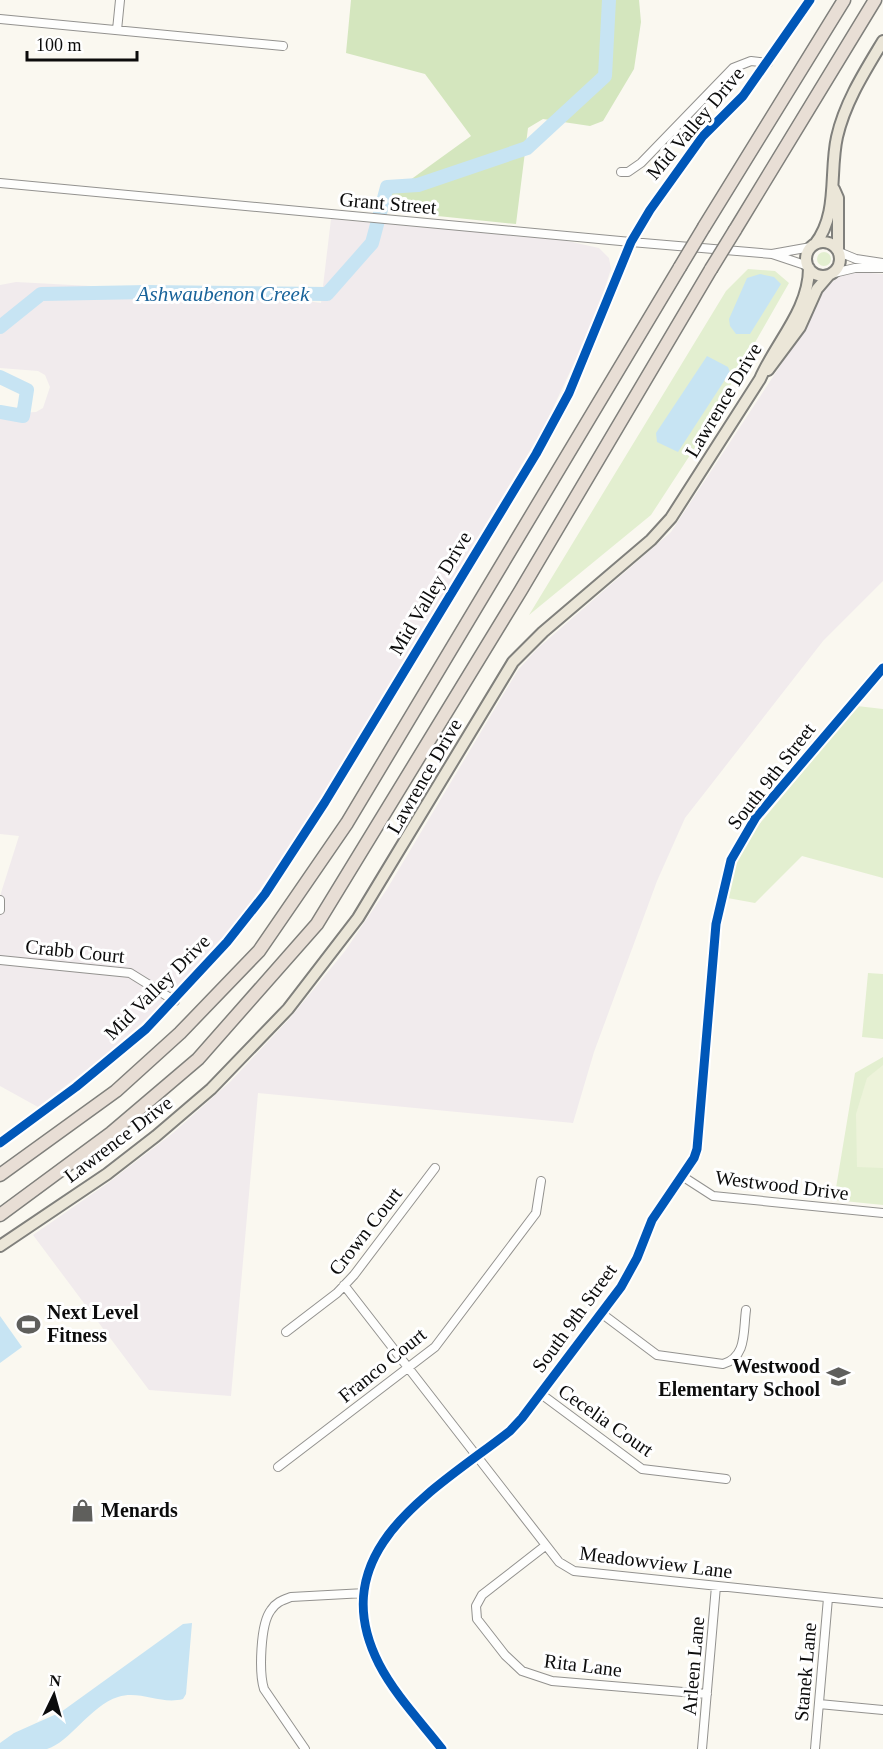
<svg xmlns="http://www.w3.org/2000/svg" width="883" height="1749" viewBox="0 0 883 1749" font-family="Georgia,serif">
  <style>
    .industrial { fill: #f1ebed }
    .green { fill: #e3efd0 }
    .forest { fill: #d4e6be }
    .pitch { fill: #edf3da }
    .water { fill: #c7e4f3 }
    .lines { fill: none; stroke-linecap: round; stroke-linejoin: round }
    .river { stroke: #c7e4f3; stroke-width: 14 }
    .minor-casing { stroke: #93928f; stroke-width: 10 }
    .major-casing { stroke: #80807c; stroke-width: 14 }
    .highway-casing { stroke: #80807c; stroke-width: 15 }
    .minor { stroke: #fefefd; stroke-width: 8 }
    .major { stroke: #ebe6d8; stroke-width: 10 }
    .highway { stroke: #e8ded5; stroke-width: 12 }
    .highway-bridge-casing { stroke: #80807c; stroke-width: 15; stroke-linecap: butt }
    .highway-bridge { stroke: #e8ded5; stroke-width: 12 }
    .cycleway-casing { stroke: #fff; stroke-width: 13 }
    .cycleway { stroke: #0057b8; stroke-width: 9 }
    .labels { text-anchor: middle; stroke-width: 6; stroke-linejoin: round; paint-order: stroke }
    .street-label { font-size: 20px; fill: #0c0c0c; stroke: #fff }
    .poi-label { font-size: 20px; font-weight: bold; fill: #0c0c0c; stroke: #fff; text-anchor: start }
    .water-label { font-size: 21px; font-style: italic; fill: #19639a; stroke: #fff }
  </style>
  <rect width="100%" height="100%" fill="#faf8f0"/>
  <path class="industrial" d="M331,219L558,239L599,248L609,258L611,269L594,321L543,429L308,820L232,929L203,961L153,1013L106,1055L38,1107L0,1086V896L19,836L0,834V414L36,412L43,408L50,387L45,375L38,371L0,368V285L16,282L91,286L195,297L293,299L321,303Z
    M859,272L883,274V581L823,641L685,818L657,881L594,1052L573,1123L258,1093L231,1396L149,1390L33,1235L108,1183L173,1133L231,1081L291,1017L345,951L387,889L518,670L537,649L671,532L803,331L822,290L840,276Z"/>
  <path class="green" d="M817 259a7 7 0 1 1 14 0a7 7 0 1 1-14 0Z
    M748,269L775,271L789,283L694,449L651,515L529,615L726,291Z
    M857,706L883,709V878L802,856L755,903L722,897L743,844Z
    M868,973L883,974V1039L862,1037Z
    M883,1057V1205L834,1200L855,1073Z"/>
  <path class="forest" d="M351,0H639L641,22L634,69L603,121L590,126L543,119L528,128L516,224L370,209L471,136L425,74L346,53Z"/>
  <path class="pitch" d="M883,1065V1168L857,1167L856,1114L867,1078Z"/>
  <path class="water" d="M760,274L774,277L781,284L750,334H736L730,326L729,319L747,278Z
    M707,356L728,367L730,372L678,452L657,442L656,433Z
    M0,1316L22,1347L0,1363Z
    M192,1623L186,1694L183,1699C161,1705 140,1690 118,1697C91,1705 69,1743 47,1749C33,1749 14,1749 0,1749V1743L14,1733L61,1712L183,1624Z"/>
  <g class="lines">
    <path class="river" d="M0,327L41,294L147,292L327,294L372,243L387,187L418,185L527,148L605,76L609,0
      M0,377L27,390L23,416L0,412"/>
    <defs>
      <path id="minor" d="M0,19L283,46
        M117,30L120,0
        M621,172H628L641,163L733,68L751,61L768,63
        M0,183L631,242L772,254L811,247
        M839,252L856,259L883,263
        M772,254L808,266
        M834,273L855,268H883
        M0,900V910
        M0,960L130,973L175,1001
        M0,1143L76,1087L146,1029L227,942L265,894L325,802L536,454L569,393L631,242L650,210L703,136L743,96L810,0
        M682,1176L713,1196L883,1213
        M344,1285L559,1562L574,1571L883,1603
        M601,1313L657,1355L723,1364C747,1357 743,1332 746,1310
        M286,1332L337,1293L354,1275L435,1168
        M541,1394L642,1469L726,1479
        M278,1467L435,1347L536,1213L541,1181
        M545,1546L482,1595L476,1606L477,1619L505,1655L522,1671L552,1681L707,1694
        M819,1704L883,1710
        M305,1749L264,1689C259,1673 260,1624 271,1610C276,1602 283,1600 291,1597L365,1593
        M442,1749C421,1722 395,1695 379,1664C321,1550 435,1490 510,1431L522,1418L621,1287L637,1258L652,1220L694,1158L697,1149L716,924L731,860L756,817L883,668
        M702,1749L716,1586
        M815,1749L828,1598"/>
      <path id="major" d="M834,189L838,198V251
        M806 259a17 17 0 1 1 34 0a17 17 0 1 1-34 0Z
        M815,244C839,214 829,172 837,137C845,102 865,71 883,41
        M768,370L800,327L817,289L829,275
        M0,1246L107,1174L156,1136L211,1089L288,1009L358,918L513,662L543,632L651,540L671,518L760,379C776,342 809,310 809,268"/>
      <path id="highway" d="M704,227L844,0
        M735,230L875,0
        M0,1175L116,1091L180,1033L259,951L347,823L680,267
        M0,1215L111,1133L198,1059L317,924L521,590L711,269"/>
    </defs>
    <use href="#minor" class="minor-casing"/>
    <use href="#major" class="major-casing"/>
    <use href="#highway" class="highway-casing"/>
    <use href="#minor" class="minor"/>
    <use href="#major" class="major"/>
    <use href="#highway" class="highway"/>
    <defs>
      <path id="highway-bridge" d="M680,267L704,227
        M711,269L735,230"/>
    </defs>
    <use href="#highway-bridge" class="highway-bridge-casing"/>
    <use href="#highway-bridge" class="highway-bridge"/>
    <defs>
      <path id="cycleway" d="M0,1143L76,1087L146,1029L227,942L265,894L325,802L536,454L569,393L631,242L650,210L703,136L743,96L810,0
        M442,1749C421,1722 395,1695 379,1664C321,1550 435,1490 510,1431L522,1418L621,1287L637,1258L652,1220L694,1158L697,1149L716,924L731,860L756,817L883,668"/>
    </defs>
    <use href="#cycleway" class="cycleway-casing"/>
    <use href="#cycleway" class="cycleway"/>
  </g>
  <defs>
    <symbol id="stadium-bare" viewBox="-9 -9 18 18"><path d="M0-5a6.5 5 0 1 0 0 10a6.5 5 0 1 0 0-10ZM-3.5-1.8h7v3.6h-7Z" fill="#5f5f5c" stroke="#fff" stroke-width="2.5" paint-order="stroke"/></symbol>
    <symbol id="school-bare" viewBox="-9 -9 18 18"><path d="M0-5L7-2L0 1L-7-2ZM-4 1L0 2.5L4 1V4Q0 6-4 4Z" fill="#5f5f5c" stroke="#fff" stroke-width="2.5" paint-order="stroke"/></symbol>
    <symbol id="shop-bare" viewBox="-9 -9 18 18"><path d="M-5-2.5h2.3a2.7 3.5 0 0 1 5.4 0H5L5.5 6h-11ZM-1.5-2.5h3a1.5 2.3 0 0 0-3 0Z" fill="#5f5f5c" stroke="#fff" stroke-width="2.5" paint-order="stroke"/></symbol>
  </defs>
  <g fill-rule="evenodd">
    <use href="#stadium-bare" x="12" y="1308" width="33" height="33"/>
    <use href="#school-bare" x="822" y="1360" width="33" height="33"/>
    <use href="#shop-bare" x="66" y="1494" width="33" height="33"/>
  </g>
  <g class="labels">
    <g class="street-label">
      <text transform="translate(695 123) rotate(-50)" y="7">Mid Valley Drive</text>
      <text transform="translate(388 203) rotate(5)" y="7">Grant Street</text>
      <text transform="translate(723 400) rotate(-59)" y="7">Lawrence Drive</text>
      <text transform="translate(430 593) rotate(-59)" y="7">Mid Valley Drive</text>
      <text transform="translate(424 776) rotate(-60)" y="7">Lawrence Drive</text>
      <text transform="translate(771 776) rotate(-52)" y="7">South 9th Street</text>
      <text transform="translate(75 951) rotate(6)" y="7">Crabb Court</text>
      <text transform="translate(157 987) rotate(-45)" y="7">Mid Valley Drive</text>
      <text transform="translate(118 1139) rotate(-37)" y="7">Lawrence Drive</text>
      <text transform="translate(782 1185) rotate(7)" y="7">Westwood Drive</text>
      <text transform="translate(365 1231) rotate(-52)" y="7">Crown Court</text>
      <text transform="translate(574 1318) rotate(-54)" y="7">South 9th Street</text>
      <text transform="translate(382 1365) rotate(-39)" y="7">Franco Court</text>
      <text transform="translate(606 1420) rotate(35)" y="7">Cecelia Court</text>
      <text transform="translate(656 1562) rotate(7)" y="7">Meadowview Lane</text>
      <text transform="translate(583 1665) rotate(7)" y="7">Rita Lane</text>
      <text transform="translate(693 1666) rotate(-85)" y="7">Arleen Lane</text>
      <text transform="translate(805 1672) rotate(-85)" y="7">Stanek Lane</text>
    </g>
    <g class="poi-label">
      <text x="47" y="1319">Next Level<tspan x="47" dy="23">Fitness</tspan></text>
      <text x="820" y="1373" text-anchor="end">Westwood<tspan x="820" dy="23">Elementary School</tspan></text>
      <text x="101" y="1517">Menards</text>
    </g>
    <g class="water-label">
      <text x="223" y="301">Ashwaubenon Creek</text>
    </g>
  </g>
  <g transform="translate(54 1695) rotate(5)" stroke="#ffffff" stroke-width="4.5" paint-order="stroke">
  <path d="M0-4.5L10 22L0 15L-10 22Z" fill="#0c0c0c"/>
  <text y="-9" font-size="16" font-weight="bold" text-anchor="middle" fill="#0c0c0c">N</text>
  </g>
  <path d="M27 51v9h110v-9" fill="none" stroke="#0c0c0c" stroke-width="3"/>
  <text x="36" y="51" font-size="18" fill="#0c0c0c" stroke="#ffffff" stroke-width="4.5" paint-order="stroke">100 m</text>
</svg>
